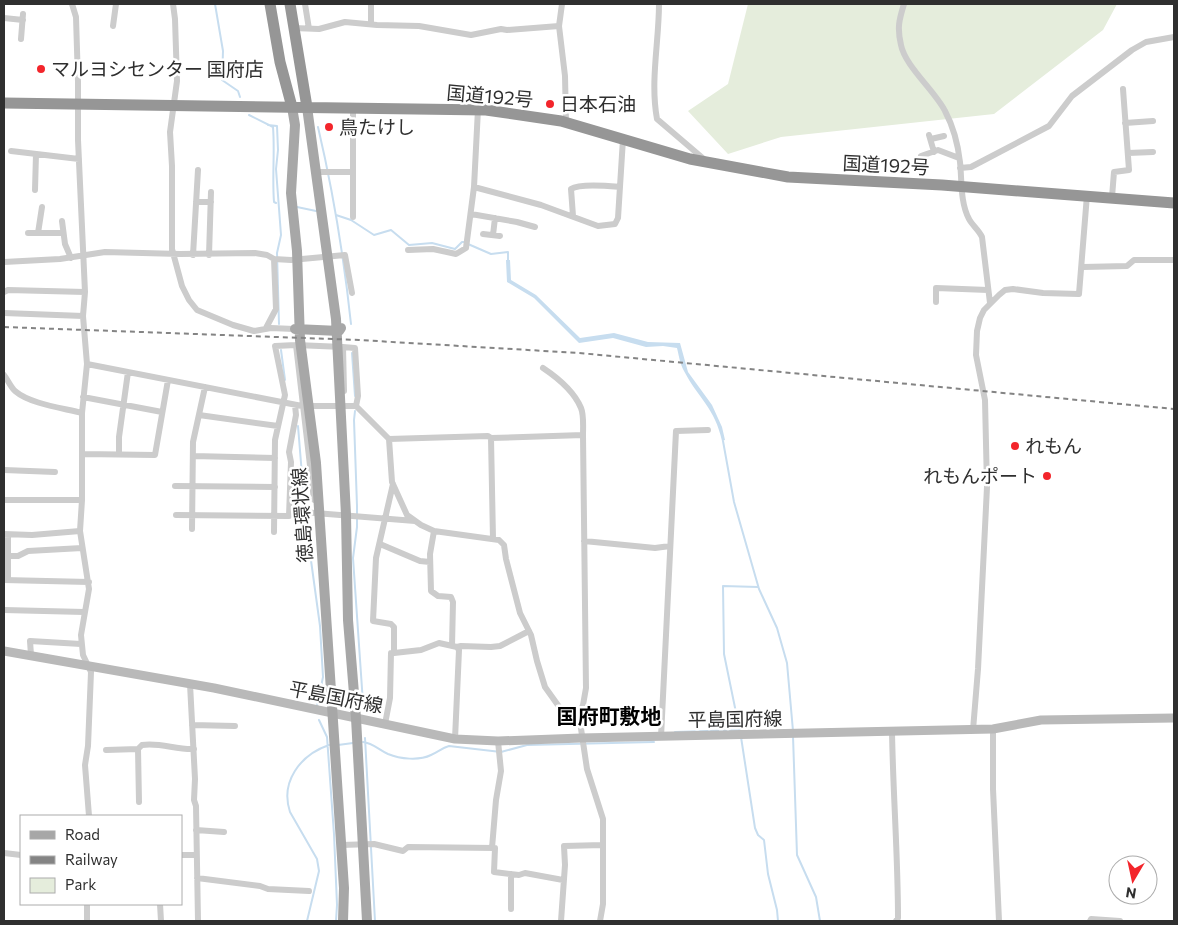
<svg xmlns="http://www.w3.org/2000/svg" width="1178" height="925" viewBox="0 0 1178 925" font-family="Commissioner,'Noto Sans JP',sans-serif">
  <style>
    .green { fill: #e5eddc }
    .water { fill: #c7ddef }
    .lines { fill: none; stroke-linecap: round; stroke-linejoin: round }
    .stream { stroke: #c7ddef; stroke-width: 2 }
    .street { stroke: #ccc; stroke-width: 6 }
    .secondary { stroke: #b9b9b9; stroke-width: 9 }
    .primary { stroke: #a7a7a7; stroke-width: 10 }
    .highway { stroke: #969696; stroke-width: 11 }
    .rail { stroke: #848484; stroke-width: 2; stroke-dasharray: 5 4; stroke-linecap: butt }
    .poi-dot { fill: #f3252b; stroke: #fff; stroke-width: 2 }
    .labels { text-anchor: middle; stroke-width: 5; stroke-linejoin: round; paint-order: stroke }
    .poi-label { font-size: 19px; fill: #2f2f2f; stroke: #fff; text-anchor: start }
    .street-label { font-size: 19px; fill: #2f2f2f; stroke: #fff }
    .quarter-label { font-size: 21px; font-weight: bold; fill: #000; stroke: #fff }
  </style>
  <rect width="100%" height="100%" fill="#fff"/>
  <path class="green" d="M748,4H1117L1103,30L994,114L781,137L728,154L688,111L728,84Z"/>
  <path class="water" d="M506,260H510L511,280L536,295L580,338L614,333L648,342L680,343L688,372L712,405L722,427L725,440L722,441C715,408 698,398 684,371C680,364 679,356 677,348L663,346L646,347L613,338L579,343L534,298L507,282Z"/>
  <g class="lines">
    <path class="stream" d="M215,4L223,51L222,80L238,91L240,97
      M249,115L273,127C275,152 272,177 274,202L276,203
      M268,125L277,126L278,150L276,169L281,235L277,253L279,324
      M318,127C333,191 344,258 351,324
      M297,207L316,211
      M336,215L351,220L374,235L391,230L409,245L432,243L455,249L462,242H464
      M468,244L491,254L508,252V263
      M281,350L285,380
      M352,353L355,396
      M355,411L354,420L357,506V527L353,558L363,703
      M298,426L306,524L320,626L323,677L317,706
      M723,441L734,502L759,589L777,628L787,663L793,731
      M319,720L327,737L334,834L337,905L336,921
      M675,732L740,730
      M740,732L724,654L723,586L758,587
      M793,736L797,855L816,897L820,921
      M741,737L755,828L758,835L764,840L768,874L777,910L778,921
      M365,738L375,921
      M363,742C373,743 379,750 388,754C400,759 419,761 431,755C438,752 442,748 449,746L501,752L527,745L654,742
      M338,745L353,743
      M307,921L319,871L317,859L290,812C280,782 300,755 329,745"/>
    <path class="street" d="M72,4L76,17L78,82V140L85,292L83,316L87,364L82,413V500L80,531L89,589L81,635L83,655L91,672L88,746L85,765L89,816
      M173,4L175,19L177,81L170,132L172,166V249L182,286L189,300L197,310L233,325L254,331L271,328L294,329
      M305,4L309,29
      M562,4L559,26L565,76L566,122
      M659,4C659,42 650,81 657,119L705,160
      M904,4C899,20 897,28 901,45C905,66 935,91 945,111C953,126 958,145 960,162C962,180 960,202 969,219C972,225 979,230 982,237L990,303
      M4,18L23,20
      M371,24V4
      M113,26L116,4
      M294,28L319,29L345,22L377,25L419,26L471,35L501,29L507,30L559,26
      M21,39L23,14
      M1125,123L1153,121
      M929,135L934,152
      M931,139L944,136
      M11,151L79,159
      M1128,153L1153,152
      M921,156L938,150L959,158
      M960,168L971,167L1049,126L1072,96L1132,50L1146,42L1174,37
      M316,172H352
      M474,187L541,205L598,226L615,224L618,218L623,139
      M35,190L36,154
      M1112,197L1114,172L1129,170L1123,89
      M196,202H211
      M471,214L517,222L535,227
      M573,216L571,189C580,183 609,186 620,187
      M353,217V108
      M62,221L65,244L71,258
      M28,233H63
      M38,233L42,207
      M483,234L500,236
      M493,235L495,218
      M408,250L433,249L456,254L466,248L474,187L478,109
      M193,255L198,170
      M209,255L211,192
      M4,262L60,259L105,252L180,254L255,253L267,255L274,259L291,260L345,255L352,293
      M1083,267L1127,266L1134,260H1174
      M4,292L8,290L85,292
      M936,302V288L988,290
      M4,313L83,316
      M266,328L276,309L274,259
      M343,347L355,348L358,396L356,406
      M87,364L302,406H356L389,439L392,482L407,515L421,525L434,531L499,540L504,545L506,559L520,613L531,635L537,661L545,687L560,708L576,713L579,715L587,769L603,819V904L600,921
      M543,368C558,378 574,391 581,408C584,415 583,427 583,435
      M4,375C8,380 10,386 15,391C30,404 63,408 82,413
      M83,397L162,412
      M199,415L278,426
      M491,438L493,539
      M389,439L488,436L491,438L583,435L586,688L583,705L579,715
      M83,454L155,455L168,380
      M119,454V437L128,372
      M193,456L275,458
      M4,470L55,472
      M393,484L376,558L373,621L391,624L394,627V653L421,650L439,643L457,647L459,650L455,739
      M175,486L275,487
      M4,500H82
      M314,500L296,345L343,347L344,391
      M290,511L415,521
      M176,515L289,516L291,462L289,452L296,415L295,405
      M192,529L193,442L205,387
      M434,531L430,554L431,591L438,596L451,597L453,602L452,646
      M274,532L275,440L285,395L275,346L296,345
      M4,534L32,535L80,531
      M584,541L655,548L670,546
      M380,544L420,561L430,562
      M8,556H18L28,551L82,548
      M4,580L89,582
      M8,580V535
      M4,610L84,612
      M457,647L461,646L491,647L500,646L529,631
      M31,655L30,641L81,644
      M190,684L195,779L194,800L196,806L198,921
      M385,724L390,698L391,653H394
      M192,725L235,726
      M993,729V789L999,921
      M973,730L978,669L987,487L985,400L976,355L977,331L980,318L984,310L999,295L1005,290L1013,289L1043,293L1079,294L1087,195
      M892,731C893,794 898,856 898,918L896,921
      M661,737L676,431L708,430
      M106,750L138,749
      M139,802L138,749L142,745C160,742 176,750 194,749
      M196,830L224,832
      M341,845L374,844L403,851L408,847L495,848L494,872L519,875L525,873L563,880
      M492,848L496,800L501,771L498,741
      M4,853L21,855
      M181,855H196
      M511,874V909
      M197,878L260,886L268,889L309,891
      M87,904V921
      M160,904L161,921
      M561,921L565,865L564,846L603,845
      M1090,921L1091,919L1120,921"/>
    <path class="secondary" d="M4,651L214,688L455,739L498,741L581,738L993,729L1041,720L1174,718"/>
    <path class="primary" d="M292,107L295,125L291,193L297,251L300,340L316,463L344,888L343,921
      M307,107L336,319L346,515L348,620L356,718L367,921
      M295,329L339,331L341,328"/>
    <path class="highway" d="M270,4L280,62L292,107
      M290,4L307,107
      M4,103L486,110L561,121L690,159L788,177L942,185L1174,203"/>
    <path class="rail" d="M4,327L359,340L579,353L1174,409"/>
  </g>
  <g class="poi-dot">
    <circle cx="41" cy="69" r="5"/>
    <circle cx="550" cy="104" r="5"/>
    <circle cx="329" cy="127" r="5"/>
    <circle cx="1015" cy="446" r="5"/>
    <circle cx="1047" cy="476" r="5"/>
  </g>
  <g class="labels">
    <g class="poi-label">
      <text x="51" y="76">マルヨシセンター 国府店</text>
      <text x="560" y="111">日本石油</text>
      <text x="339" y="134">鳥たけし</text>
      <text x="1025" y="453">れもん</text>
      <text x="1037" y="483" text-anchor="end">れもんポート</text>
    </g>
    <g class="street-label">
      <text transform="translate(490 96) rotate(5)" y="7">国道192号</text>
      <text transform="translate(886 165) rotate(3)" y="7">国道192号</text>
      <text transform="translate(302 515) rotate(-94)" y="7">徳島環状線</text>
      <text transform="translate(336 697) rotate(11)" y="7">平島国府線</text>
      <text transform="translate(735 719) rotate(-1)" y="7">平島国府線</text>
    </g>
    <g class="quarter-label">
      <text x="609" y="724">国府町敷地</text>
    </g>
  </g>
  <rect width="1178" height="925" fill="none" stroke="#2f2f2f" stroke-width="10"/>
  <rect x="20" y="815" width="162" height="90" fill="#ffffff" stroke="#acacac"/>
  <rect x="30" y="831" width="25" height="8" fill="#a7a7a7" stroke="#acacac"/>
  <text x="65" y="840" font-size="15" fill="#2f2f2f">Road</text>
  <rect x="30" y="856" width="25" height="8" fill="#848484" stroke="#acacac"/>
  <text x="65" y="865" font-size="15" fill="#2f2f2f">Railway</text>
  <rect x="30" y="878" width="25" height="15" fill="#e5eddc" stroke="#acacac"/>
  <text x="65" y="890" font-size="15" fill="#2f2f2f">Park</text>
  <g transform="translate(1133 880) rotate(189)"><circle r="24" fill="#ffffff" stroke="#acacac"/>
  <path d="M0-4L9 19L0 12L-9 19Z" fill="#f3252b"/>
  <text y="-8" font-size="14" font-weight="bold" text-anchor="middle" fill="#2f2f2f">N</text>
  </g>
</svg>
